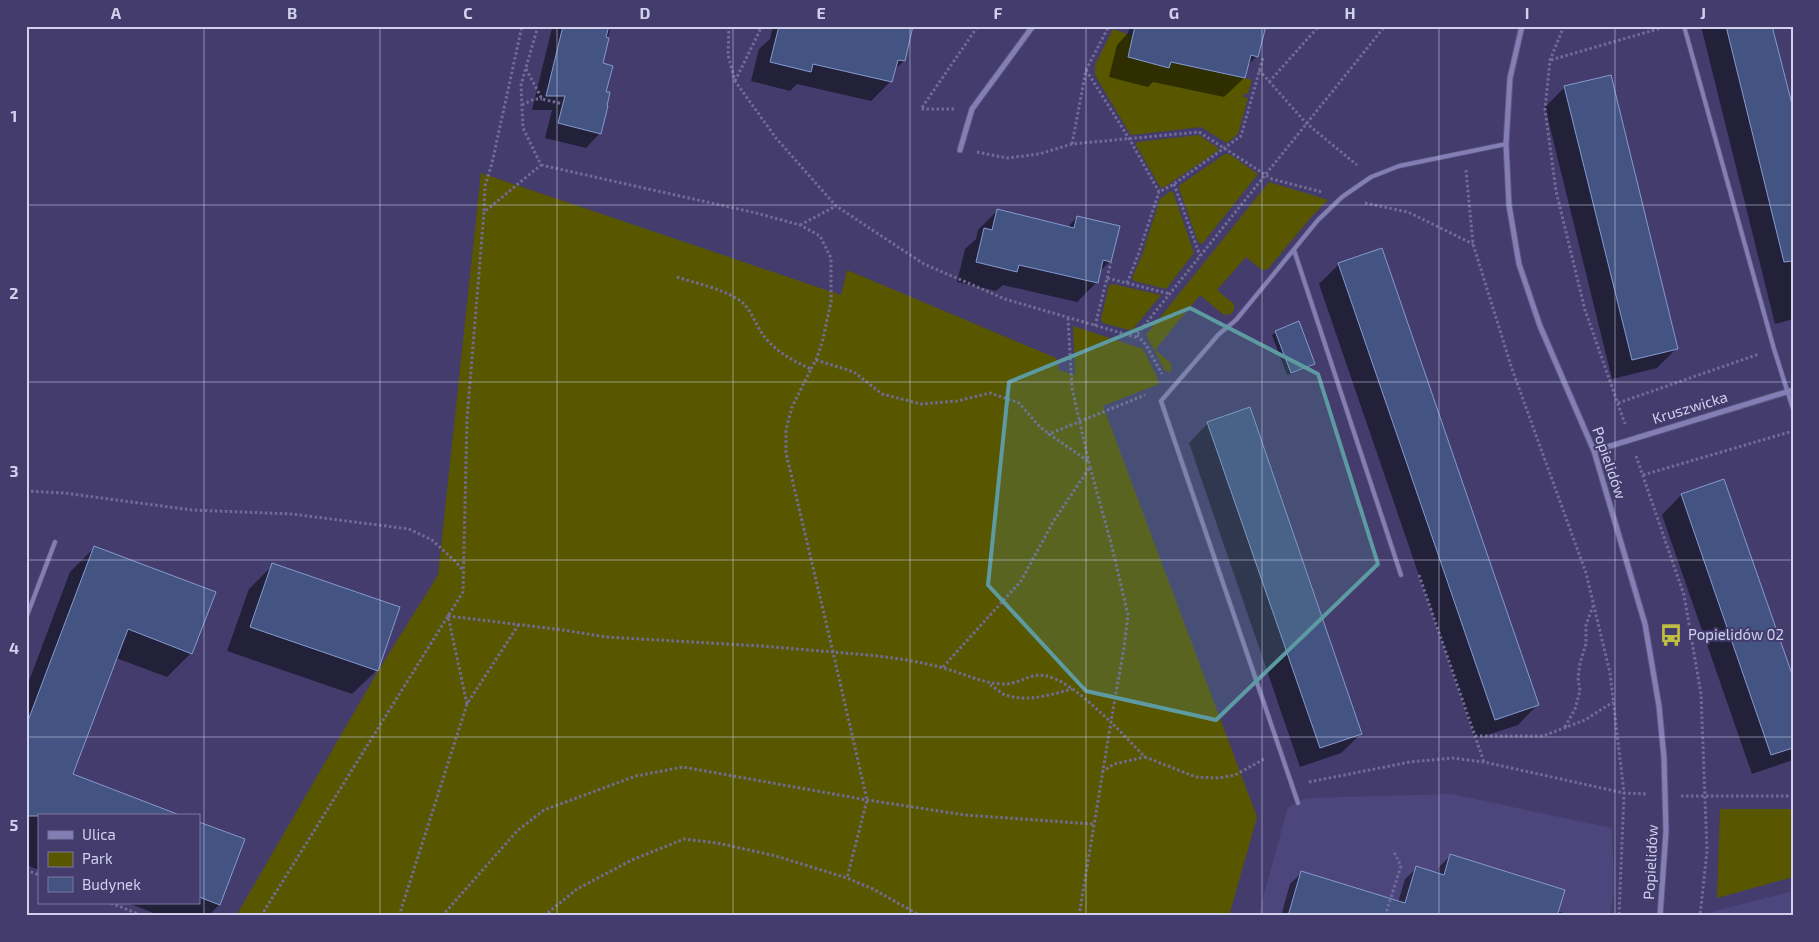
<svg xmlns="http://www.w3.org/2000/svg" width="1819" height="942" viewBox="0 0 1819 942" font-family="'Exo 2',sans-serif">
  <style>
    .built { fill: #4d467d }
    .green { fill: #585700 }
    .shadow { fill: #0007 }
    .building { fill: #435483; stroke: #869ace }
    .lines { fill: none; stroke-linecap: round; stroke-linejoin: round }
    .service-casing { stroke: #5c567f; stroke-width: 5.5 }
    .minor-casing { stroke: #5c567f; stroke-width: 7 }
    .path { stroke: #716c96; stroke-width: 3; stroke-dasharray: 2.5 2.5; stroke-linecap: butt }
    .service { stroke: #837eb4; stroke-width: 4 }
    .minor { stroke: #837eb4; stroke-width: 5 }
    .marked { fill: #5d9aa1; fill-opacity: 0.2; stroke: #5d9aa1; stroke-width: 4; stroke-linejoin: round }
    .grid { fill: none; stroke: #d1d0ed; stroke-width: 1; stroke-opacity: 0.55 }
    .labels { text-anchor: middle; stroke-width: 4; stroke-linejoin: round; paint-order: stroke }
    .street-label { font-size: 15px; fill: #d1d0ed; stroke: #433c6d }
    .poi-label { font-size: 15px; fill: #d1d0ed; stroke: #433c6d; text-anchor: start }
    .neatline { fill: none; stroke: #d1d0ed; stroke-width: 2 }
    .grid-label { font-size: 16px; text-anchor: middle; font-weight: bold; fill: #d1d0ed }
  </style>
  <rect width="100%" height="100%" fill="#433c6d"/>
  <path class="built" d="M1451,794L1612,828L1614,891L1610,916H1258L1288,807L1307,798Z
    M1793,891V916H1704V914Z"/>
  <path class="green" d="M1113,29L1133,36L1128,57L1169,68L1172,58L1192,63V67L1208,71V69L1252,80L1248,94L1245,93L1243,97L1248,98L1238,134L1227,143L1201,127L1132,135L1130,134L1095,75V65Z
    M1199,135L1218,148L1219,150L1163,188L1160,187L1136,145L1137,142Z
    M1225,154H1229L1258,174L1202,244L1198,242L1179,188L1180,185Z
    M481,173L841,295L847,270L1056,358L1059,370L1075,375L1073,326L1143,349L1157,377L1159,384L1103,406L1257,817L1229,916H236L378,671L438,575Z
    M1269,182L1328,200L1312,216L1268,269L1262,270L1246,257L1217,290L1234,304V310L1231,314L1224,315L1200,295L1155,350L1171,363V371L1169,372L1165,371L1146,335Z
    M1171,191L1173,192L1194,253L1166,289L1134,281L1132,278L1142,255L1160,199Z
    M1113,284L1161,295L1133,329L1129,330L1103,323L1101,319L1109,285Z
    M1720,809H1793V877L1717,898Z"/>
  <path class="shadow" d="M554,26H611L601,64L605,93L600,133L586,148L545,138L552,110H532L552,28Z
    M775,26H857L904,61L894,70L891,81L871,101L797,84L790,91L751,81L759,49L770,39L772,30Z
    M1130,26H1264L1257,56L1247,66L1244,78L1224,97L1153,82L1148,87L1109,77L1117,45L1128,33Z
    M1701,26H1771L1793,113V319L1775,324Z
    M1565,87L1677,348L1657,368L1612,379L1545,107Z
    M997,211L1067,228L1077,217L1110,261L1099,272L1097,282L1077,302L1003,285L996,291L957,282L965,249L976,239L978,230Z
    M1339,264L1537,705L1518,725L1475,739L1319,284Z
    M1276,332L1314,363L1310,367L1287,375L1272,335Z
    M1208,423L1361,734L1341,753L1300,767L1189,443Z
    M1723,481L1793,681V760L1752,774L1662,515L1681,495Z
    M95,547L191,653L167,677L116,658L72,775L180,816H39V870L26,865V689L70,572Z
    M273,565L377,670L352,694L227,651L249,589Z
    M199,823L243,840L219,905L208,916H161L128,903H199Z
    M1450,856L1557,911L1573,916H1281L1290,884L1302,872L1398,902L1405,879L1417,868L1437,874L1439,867Z"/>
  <path class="building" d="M563,26H609L606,37L609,38L603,63L613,66L606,92H610L607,106H608L601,134L558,123L565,96H546Z
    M779,26H913L905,61L898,60L892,82L813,64L811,72L770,62Z
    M1135,26H1266L1258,57L1251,55L1245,78L1171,62L1169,68L1128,57Z
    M1726,26H1772L1793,108V261L1784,262Z
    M1611,75L1678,349L1632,360L1564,86Z
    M997,209L1074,228L1077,216L1120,226L1111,262L1103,260L1098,283L1019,265L1017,272L976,262L984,228L992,230Z
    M1382,248L1539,705L1495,720L1338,263Z
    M1299,321L1315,364L1291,373L1275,331Z
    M1250,407L1362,734L1320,748L1207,422Z
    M1724,479L1793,677V748L1771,755L1681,494Z
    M94,546L216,592L192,654L128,629L73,774L177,814V816H26V726Z
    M272,563L400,607L378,671L250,627Z
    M199,822L245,839L220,905L199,897Z
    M1450,854L1565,890L1557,916H1288L1301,871L1405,903L1416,866L1444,875Z"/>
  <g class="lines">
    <defs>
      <path id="service" d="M1684,26L1774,349L1793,409
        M1294,250L1401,575
        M26,618L55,542
        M1298,803L1161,401L1219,334L1236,320L1318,220L1342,197L1371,177L1399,166L1506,144"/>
      <path id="minor" d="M1522,26L1510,78L1506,144L1509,205L1519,264L1540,326L1594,451L1645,624L1659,706L1664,758L1666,831L1660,916
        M960,150L972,109L1033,26
        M1594,451L1793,390"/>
    </defs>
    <use href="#service" class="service-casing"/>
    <use href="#minor" class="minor-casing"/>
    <path class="path" d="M538,26L521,85L523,128L541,165
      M729,26L728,55L735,81L776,138L836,206L924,264L1005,299L1135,337L1385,26
      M1564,26L1550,60L1545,109L1556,191L1585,310L1625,424
      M1551,60L1668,26
      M526,69L542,99L563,104
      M1086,70L1130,140L1159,192L1174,184L1241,136L1263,58
      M1259,70L1306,123L1357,165
      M735,81L762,26
      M1269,82L1319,26
      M522,105L534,99H542
      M954,109H921L978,26
      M1072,144L1086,70L1109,26
      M977,152L1007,158L1039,154L1072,144L1199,132L1272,179L1322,192
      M541,165L756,213L800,225L820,236L831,258V302L822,343L816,360L811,369
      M1466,170L1473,244L1512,369L1586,573L1610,673L1624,793L1619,916
      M1174,184L1200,256
      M1365,203L1408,212L1473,244
      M484,211L485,186L492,163L522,26
      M800,225L836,206
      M677,277C695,283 723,289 739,300C750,307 754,321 761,332C773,350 791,360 811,369L792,407L786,430V453L833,652C870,655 907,658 943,668C963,673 981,683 1002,684C1022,685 1031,669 1053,678C1075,687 1093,706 1111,722
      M1107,278L1111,262
      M1127,283L1138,255L1159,192
      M1068,318L1072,388L1090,467
      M1095,326L1107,278L1170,294
      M1137,335L1146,345L1162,374
      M816,360L854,372L882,394L921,404L957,401L990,393L1019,403L1039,426L1049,434
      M1618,403L1759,354
      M1636,456L1684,595L1701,694L1707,851L1700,916
      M1088,461L1049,434L1145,395
      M1643,475L1793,431
      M26,491L64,493L192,510L292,514L409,529L432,540L455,561L463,570
      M1419,575L1484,762
      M943,667L1021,581L1053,522L1090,467L1111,543L1128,615L1124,648L1111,721
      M990,685C994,687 999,691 1003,694C1025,703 1050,695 1072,689
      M467,704L448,616L563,630L606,637L761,646L833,652L867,800L847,878
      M1565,727L1575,709L1580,691L1578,678L1580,663L1586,644V625L1593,606
      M1475,736H1543L1585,720L1613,702
      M1102,772L1114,764L1145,757
      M1309,782L1410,762L1452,758L1484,762L1624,793L1647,794
      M1681,796H1793
      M26,870L39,875
      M111,903L143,916
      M261,916L463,592L467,419L484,212L541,165
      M399,916L467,704L519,624
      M442,916L517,831L544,810L636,776L683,767L867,800L965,815L1093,824
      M544,916L577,889L632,860L684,839L717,843L776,856L847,878L873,889L921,916
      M1079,916L1111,722L1145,757L1196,777L1219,778L1235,775L1266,758
      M1385,916L1401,866L1393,850"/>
    <use href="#service" class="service"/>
    <use href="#minor" class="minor"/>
  </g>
  <path class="marked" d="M1190,308L1318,374L1378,564L1216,720L1086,691L988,585L1009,382Z"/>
  <path class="grid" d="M204,26V916M380,26V916M557,26V916M733,26V916M910,26V916M1086,26V916M1262,26V916M1439,26V916M1615,26V916M26,205H1793M26,382H1793M26,560H1793M26,737H1793"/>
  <defs>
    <symbol id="bus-bare" viewBox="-9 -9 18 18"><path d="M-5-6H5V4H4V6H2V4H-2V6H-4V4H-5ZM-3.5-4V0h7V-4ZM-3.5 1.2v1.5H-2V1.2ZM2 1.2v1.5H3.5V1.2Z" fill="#c0be40" stroke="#433c6d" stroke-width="2.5" paint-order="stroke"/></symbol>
  </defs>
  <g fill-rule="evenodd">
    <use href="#bus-bare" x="1655" y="619" width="32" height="32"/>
  </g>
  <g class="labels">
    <g class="street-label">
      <text transform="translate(1690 408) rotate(-17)" y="5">Kruszwicka</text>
      <text transform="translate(1609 463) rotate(71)" y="5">Popielidów</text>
      <text transform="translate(1651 862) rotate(-87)" y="5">Popielidów</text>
    </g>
    <g class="poi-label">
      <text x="1688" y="640">Popielidów 02</text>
    </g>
  </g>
  <rect width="1819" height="942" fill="none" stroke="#433c6d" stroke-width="55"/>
  <rect x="38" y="814" width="162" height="90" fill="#433c6d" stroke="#7c77a0"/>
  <rect x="48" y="831" width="25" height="8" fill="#837eb4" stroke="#7c77a0"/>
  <text x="82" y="840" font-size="15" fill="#d1d0ed">Ulica</text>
  <rect x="48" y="852" width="25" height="15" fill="#585700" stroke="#7c77a0"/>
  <text x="82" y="864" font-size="15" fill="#d1d0ed">Park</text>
  <rect x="48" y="877" width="25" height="15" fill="#435483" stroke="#7c77a0"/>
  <text x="82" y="890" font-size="15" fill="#d1d0ed">Budynek</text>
  <rect x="28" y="28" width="1764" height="886" class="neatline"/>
  <g class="grid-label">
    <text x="116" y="19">A</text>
    <text x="292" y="19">B</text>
    <text x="468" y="19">C</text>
    <text x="645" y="19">D</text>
    <text x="821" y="19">E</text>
    <text x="998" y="19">F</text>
    <text x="1174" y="19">G</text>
    <text x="1350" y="19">H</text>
    <text x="1527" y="19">I</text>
    <text x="1703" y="19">J</text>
    <text x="14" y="122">1</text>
    <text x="14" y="299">2</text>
    <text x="14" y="477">3</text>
    <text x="14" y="654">4</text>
    <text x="14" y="831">5</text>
  </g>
</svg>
